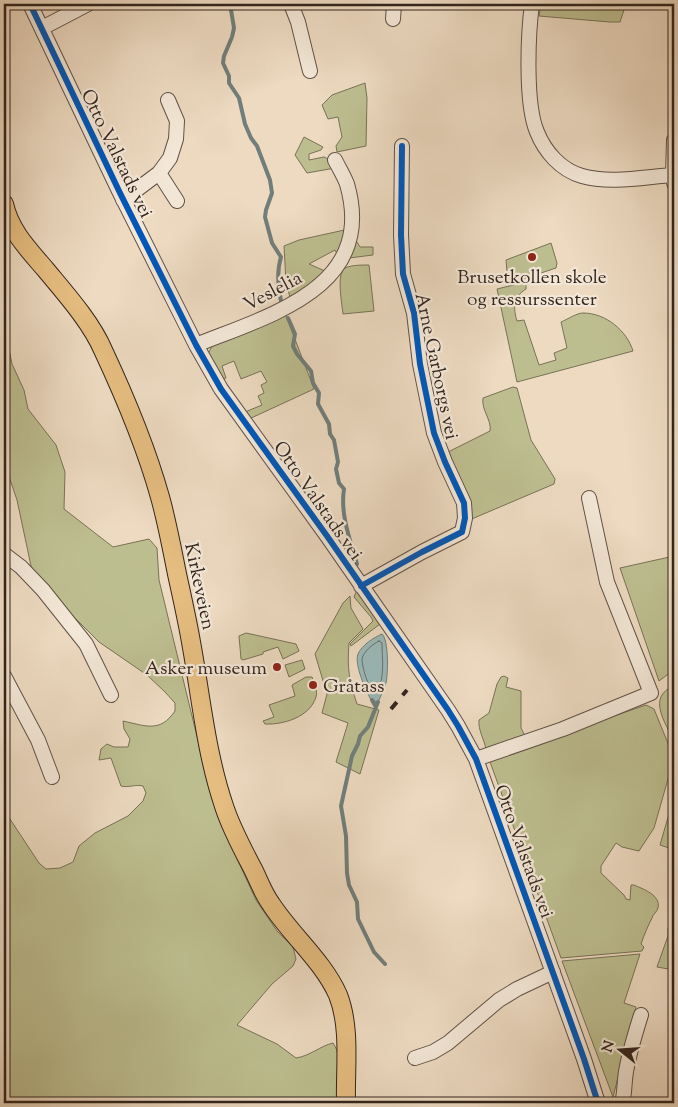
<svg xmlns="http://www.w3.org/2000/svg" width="678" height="1107" viewBox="0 0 678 1107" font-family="'Sorts Mill Goudy',serif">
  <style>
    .green { fill: #bdbe90; stroke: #787257 }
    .water { fill: #9bb9b9; stroke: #717e7b }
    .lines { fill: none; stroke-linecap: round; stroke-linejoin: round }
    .shore { stroke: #666f6c; stroke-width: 1 }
    .stream { stroke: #717e7b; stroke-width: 4 }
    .minor-casing { stroke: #615247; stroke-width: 16 }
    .major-casing { stroke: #32251e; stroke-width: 20 }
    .minor { stroke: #f3e7d7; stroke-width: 14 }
    .major { stroke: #e6bd80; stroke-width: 18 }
    .rail { stroke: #32251e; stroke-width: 4; stroke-dasharray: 9 9; stroke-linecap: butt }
    .cycleway-casing { stroke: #f3e7d7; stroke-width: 9 }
    .cycleway { stroke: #0057b8; stroke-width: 6 }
    .poi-dot { fill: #8f2418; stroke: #f3e7d7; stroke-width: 2 }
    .labels { text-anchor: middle; stroke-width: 4.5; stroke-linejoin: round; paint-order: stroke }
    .street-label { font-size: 19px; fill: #32251e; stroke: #f3e7d7 }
    .poi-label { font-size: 19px; fill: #32251e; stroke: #f3e7d7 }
  </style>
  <rect width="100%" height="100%" fill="#eddac1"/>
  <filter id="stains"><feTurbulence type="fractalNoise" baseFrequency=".004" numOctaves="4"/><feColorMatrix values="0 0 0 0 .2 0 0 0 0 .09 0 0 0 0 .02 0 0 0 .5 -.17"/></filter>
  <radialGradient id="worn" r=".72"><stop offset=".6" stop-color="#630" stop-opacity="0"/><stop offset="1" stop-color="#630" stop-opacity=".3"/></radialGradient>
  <path class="green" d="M541,4H626L620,22H610L539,16Z
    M365,83L367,98L366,146L337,152L336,146L342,137L338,117L328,119L322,105L332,95Z
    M304,137L323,147L321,150L309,154V160L324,157L330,160L335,168L307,173L295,155Z
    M349,229L338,256L335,250L309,264L325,271L291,301L286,282L284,246L299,240Z
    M357,242L360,247H373V255L349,258L352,244Z
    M551,243L557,263L556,268L508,284L506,260Z
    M369,265L374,311L343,314C342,304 336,273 345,268C351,265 362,265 369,265Z
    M526,282V289C513,297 513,308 517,321L524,320L539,365L556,360L554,353L567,348L561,322C568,319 577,313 583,313C606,313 627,331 633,351L517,382L497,289Z
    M285,313L314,389L249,419L245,412L262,405L258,396L264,393L261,385L267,382L261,371L241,379L234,361L222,366L226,378L223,379L208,354L213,344Z
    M4,335L8,344L12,364L24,390L28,409L56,445L65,472L64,509L113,547L149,539L157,548L159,580L209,786L222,826L256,900L277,931L293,947L296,959L293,966L272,984L237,1025L277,1044L296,1058C310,1056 320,1046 333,1043C344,1059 340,1084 339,1103H4V813H6L39,863L46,869L60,868L73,862L79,846L95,833L128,816L143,801L146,793L143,786C135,784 129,788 121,786L111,758L99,760L101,749L107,744L114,747H128L130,739L124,729L123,721C146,726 160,733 175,711V703L165,692L147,675L99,642L40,583L31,566L17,500L4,462Z
    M513,387L517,388L531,440L555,479L554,484L467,521L444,454L490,431C492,420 481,410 483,398Z
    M674,556V673L671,672L659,681L620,568Z
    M357,590L380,624L351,646L350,644L373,621L371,617L354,597Z
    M350,596L351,608L363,629L349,643C347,669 349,680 357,704L379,710L360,774L336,762L348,723L322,713L327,694L315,654L343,603Z
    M246,633L296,644L299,651L283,659L278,647L263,652V654L243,660L241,659L239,636Z
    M302,660L305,669L289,677L285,665Z
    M504,676L508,678L506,687L521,691V728L526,738L486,749C484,739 478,730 479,720L489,713L497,684L501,677Z
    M306,677H312C314,683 318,691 316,697C310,717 283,725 265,724L263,721L274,717L269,705L295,696L292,685Z
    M674,686V742C666,723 646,697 674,686Z
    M646,705L654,709L674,758L654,828L639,851L622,847L616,843L601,866V873L624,895L626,899L630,900L631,885H634C643,889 661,895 658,908C657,912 653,914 652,918C648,926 644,935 641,944L644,947L642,951L561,958L489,759Z
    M669,814L674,817V845L672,849L660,845Z
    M674,909V970L657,967L668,936V929Z
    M640,954L624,1003L636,1007L613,1097L562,961Z"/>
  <path class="water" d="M382,634C389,640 388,675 386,683C384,689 381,696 378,702L371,700C366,690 354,665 358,654C362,645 373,638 382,634Z"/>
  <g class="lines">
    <path class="shore" d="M379,641L382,643C382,658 386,684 374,693C368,687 362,667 362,659C363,652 373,644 379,641Z"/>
    <path class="stream" d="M230,4L234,28L232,37L224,56L223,63L229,76V83L239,98L245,124L251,138L257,146L270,180L272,193L266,210L265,217L272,243L281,257C277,270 278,287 281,301
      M288,318L295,334L293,346L297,354L311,371L313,383L319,393L318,404L329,424L330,434L334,440L338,462L336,469L339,483L344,489C340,514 350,540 357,564
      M372,700L376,707
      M378,702L368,727L360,736L358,744L352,756L341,806L346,836L347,873L349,885L357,902L358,919L374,952L385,964"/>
    <defs>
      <path id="minor" d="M30,4L120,193L196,345L221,389L327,536L448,710L458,726L476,759L584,1059L598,1103
        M291,4L298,22L310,71
        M532,4C528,34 525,104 537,132C545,152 561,170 582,176C610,184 644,177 673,175
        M393,19L394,4
        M42,28L88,4
        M674,140L673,175L674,183
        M159,173L177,201
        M123,200L159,173L170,158L176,139L177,121L168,100
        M196,345C270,315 377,288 347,184C344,176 339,168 335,160
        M4,554L21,567L43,590L86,644L111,695
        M361,586L422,552L462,532L465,518L464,503L445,462L434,433L420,364L414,313L403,274L401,235L402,146
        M4,676L38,740L52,777
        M476,759L563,729L651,693L607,582L589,498
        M415,1058L433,1052L448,1043L499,1000L517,989L553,972
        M622,1103C625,1093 624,1083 626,1072C629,1053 635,1034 641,1015"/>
      <path id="major" d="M4,204C10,231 28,249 46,270C65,293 91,322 103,350C125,397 146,447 160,497C167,522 172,549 177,574C182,597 187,619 191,642C201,697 206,753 224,806C231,828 242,848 253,869C259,881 263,893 271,904C291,935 323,961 338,995C351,1028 345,1069 346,1103"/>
    </defs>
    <use href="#minor" class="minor-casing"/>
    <use href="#major" class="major-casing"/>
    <use href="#minor" class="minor"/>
    <use href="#major" class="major"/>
    <path class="rail" d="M391,709L407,690"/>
    <defs>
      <path id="cycleway" d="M30,4L120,193L196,345L221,389L327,536L448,710L458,726L476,759L584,1059L598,1103
        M361,586L422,552L462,532L465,518L464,503L445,462L434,433L420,364L414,313L403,274L401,235L402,146"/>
    </defs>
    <use href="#cycleway" class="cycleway-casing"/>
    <use href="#cycleway" class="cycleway"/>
  </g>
  <g class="poi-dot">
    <circle cx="532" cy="257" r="5"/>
    <circle cx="277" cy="667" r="5"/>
    <circle cx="313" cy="685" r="5"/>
  </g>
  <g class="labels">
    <g class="street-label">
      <text transform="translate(118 153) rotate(64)" y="7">Otto Valstads vei</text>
      <text transform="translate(272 290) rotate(-28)" y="7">Veslelia</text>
      <text transform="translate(438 366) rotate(78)" y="7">Arne Garborgs vei</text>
      <text transform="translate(319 500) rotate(55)" y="7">Otto Valstads vei</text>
      <text transform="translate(201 586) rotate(78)" y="7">Kirkeveien</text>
      <text transform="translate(525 851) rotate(70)" y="7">Otto Valstads vei</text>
    </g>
    <g class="poi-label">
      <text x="532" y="283">Brusetkollen skole<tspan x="532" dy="22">og ressurssenter</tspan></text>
      <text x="267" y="674" text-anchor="end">Asker museum</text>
      <text x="323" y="692" text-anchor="start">Gråtass</text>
    </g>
  </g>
  <rect width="678" height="1107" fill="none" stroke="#eddac1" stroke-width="20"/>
  <rect x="5" y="5" width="668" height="1097" fill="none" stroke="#32251e" stroke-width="2.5"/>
  <rect x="10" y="10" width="658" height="1087" fill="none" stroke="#32251e"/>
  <g transform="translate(620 1050) rotate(287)" stroke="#f3e7d7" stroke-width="4" paint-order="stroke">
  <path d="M0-4L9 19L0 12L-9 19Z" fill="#32251e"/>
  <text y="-8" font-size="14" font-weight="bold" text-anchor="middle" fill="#32251e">N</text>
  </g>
  <rect width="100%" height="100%" filter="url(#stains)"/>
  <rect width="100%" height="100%" fill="url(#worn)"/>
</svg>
